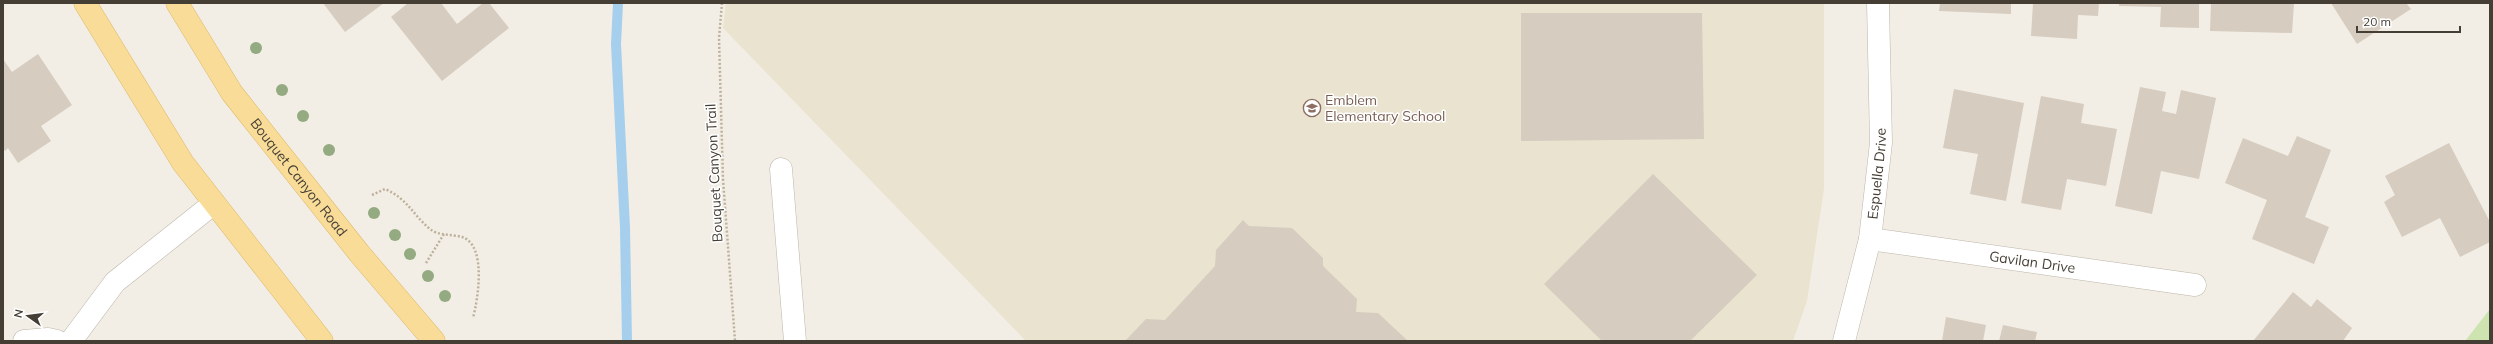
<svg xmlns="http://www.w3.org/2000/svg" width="2493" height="344" viewBox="0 0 2493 344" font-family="Mulish,sans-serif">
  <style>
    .education { fill: #eae3d0 }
    .green { fill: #cde4b0 }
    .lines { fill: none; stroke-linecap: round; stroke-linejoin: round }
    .stream { stroke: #a5cfec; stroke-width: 10 }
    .building { fill: #d6ccbf }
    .minor-casing { stroke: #bdb5a9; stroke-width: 23 }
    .major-casing { stroke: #ddb969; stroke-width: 23 }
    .path { stroke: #beb19b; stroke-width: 2.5; stroke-dasharray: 2 2; stroke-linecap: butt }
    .minor { stroke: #fff; stroke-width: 22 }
    .major { stroke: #f8dc98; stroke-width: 22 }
    .tree { fill: #94aa80 }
    .labels { text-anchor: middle; stroke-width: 3; stroke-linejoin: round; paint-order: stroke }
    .education-label { font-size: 14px; fill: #785e54; stroke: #fff; text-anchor: start }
    .street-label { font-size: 14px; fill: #443e35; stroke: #fff }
  </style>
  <rect width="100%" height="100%" fill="#f2eee6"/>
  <path class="education" d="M726,3H1824V189L1807,301L1793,341H1026L723,28Z"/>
  <path class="green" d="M2490,309V341H2465Z"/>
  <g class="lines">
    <path class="stream" d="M618,3L616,44L625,228L627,341"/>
  </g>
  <path class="building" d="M323,3H384L345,32Z
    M408,3H441L457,24L483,3H489L509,28L442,81L391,17Z
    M1940,3H2011V14L1939,11Z
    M2033,3H2099L2098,16L2078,15L2077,39L2031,36Z
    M2119,3H2199V28L2160,27L2161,7L2119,6Z
    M2211,3H2294L2292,33L2210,31Z
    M2331,3H2406L2411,9L2357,44Z
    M1521,13H1702L1704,139L1521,141Z
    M38,54L72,105L41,126L51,141L18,163L8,148L5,151L3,148V59L12,72Z
    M2140,87L2166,92L2162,111L2176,114L2181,90L2216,98L2199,179L2161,171L2152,214L2115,206Z
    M1954,89L2024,103L2006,201L1970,194L1978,154L1943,148Z
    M2041,96L2084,104L2081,123L2117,129L2106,186L2067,179L2061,210L2021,203Z
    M2297,136L2331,150L2305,217L2329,227L2314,264L2252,239L2267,200L2225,183L2243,138L2288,156Z
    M2449,143L2490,222V242L2460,257L2440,218L2402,237L2384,202L2395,195L2385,176Z
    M1653,174L1757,275L1690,341H1602L1544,284Z
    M1243,220L1249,226L1292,228L1323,258V266L1357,299L1356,312L1378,313L1408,341H1125L1146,319L1165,320L1215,266L1216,250Z
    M2293,292L2311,307L2317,299L2352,328L2343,341H2253Z
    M1946,317L1986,325L1983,341H1942Z
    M2003,325L2037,332L2035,341H1999Z"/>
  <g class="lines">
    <defs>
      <g id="minor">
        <path d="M781,169L795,341"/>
        <path id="s1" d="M1870,239L2195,285"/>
        <path d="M24,341L48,339L57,341"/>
        <path d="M71,341L115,282L213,204"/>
        <path id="s2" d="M1844,341L1870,239L1881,143L1878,3"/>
      </g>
      <g id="major">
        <path d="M85,3L183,163L322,341"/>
        <path id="s3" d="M177,3L232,93L359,253L434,341"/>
      </g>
    </defs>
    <use href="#minor" class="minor-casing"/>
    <use href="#major" class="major-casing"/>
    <path class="path" d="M722,3L719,38L723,179L735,341
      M372,195L385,189C408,199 412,214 430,229C438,236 452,234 462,237C487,245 478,299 473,318
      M426,263L444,234"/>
    <use href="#minor" class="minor"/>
    <use href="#major" class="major"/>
  </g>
  <g class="tree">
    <circle cx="256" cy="48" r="6"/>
    <circle cx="282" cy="90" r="6"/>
    <circle cx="303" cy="116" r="6"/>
    <circle cx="329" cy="150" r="6"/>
    <circle cx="374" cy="213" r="6"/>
    <circle cx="395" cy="235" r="6"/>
    <circle cx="410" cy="254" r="6"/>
    <circle cx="428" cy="276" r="6"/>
    <circle cx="445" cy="296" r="6"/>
  </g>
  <defs>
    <symbol id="school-ring" viewBox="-11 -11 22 22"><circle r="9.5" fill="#fff" stroke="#8d6e63" stroke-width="1.5"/><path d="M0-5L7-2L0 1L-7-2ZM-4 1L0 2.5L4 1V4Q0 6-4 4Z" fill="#8d6e63"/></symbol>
  </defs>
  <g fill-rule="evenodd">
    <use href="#school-ring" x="1302" y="98" width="20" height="20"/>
  </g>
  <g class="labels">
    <g class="education-label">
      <text x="1325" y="105">Emblem<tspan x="1325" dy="16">Elementary School</tspan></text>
    </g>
    <g class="street-label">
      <text transform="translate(714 173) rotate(-93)" y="5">Bouquet Canyon Trail</text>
      <text dy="5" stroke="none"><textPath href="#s2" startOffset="171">Espuella Drive</textPath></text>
      <text dy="5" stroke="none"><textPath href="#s3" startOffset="213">Bouquet Canyon Road</textPath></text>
      <text dy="5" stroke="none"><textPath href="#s1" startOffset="164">Gavilan Drive</textPath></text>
    </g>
  </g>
  <rect width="2493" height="344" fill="none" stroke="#443e35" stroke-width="8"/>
  <g transform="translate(28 316) rotate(284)" stroke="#ffffff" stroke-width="3" paint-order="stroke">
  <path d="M0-3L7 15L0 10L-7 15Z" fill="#443e35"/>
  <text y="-6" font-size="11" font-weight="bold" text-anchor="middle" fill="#443e35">N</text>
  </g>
  <path d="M2357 26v6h103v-6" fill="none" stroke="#443e35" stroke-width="2"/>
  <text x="2363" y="26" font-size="12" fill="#443e35" stroke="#ffffff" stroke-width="3" paint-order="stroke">20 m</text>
</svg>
